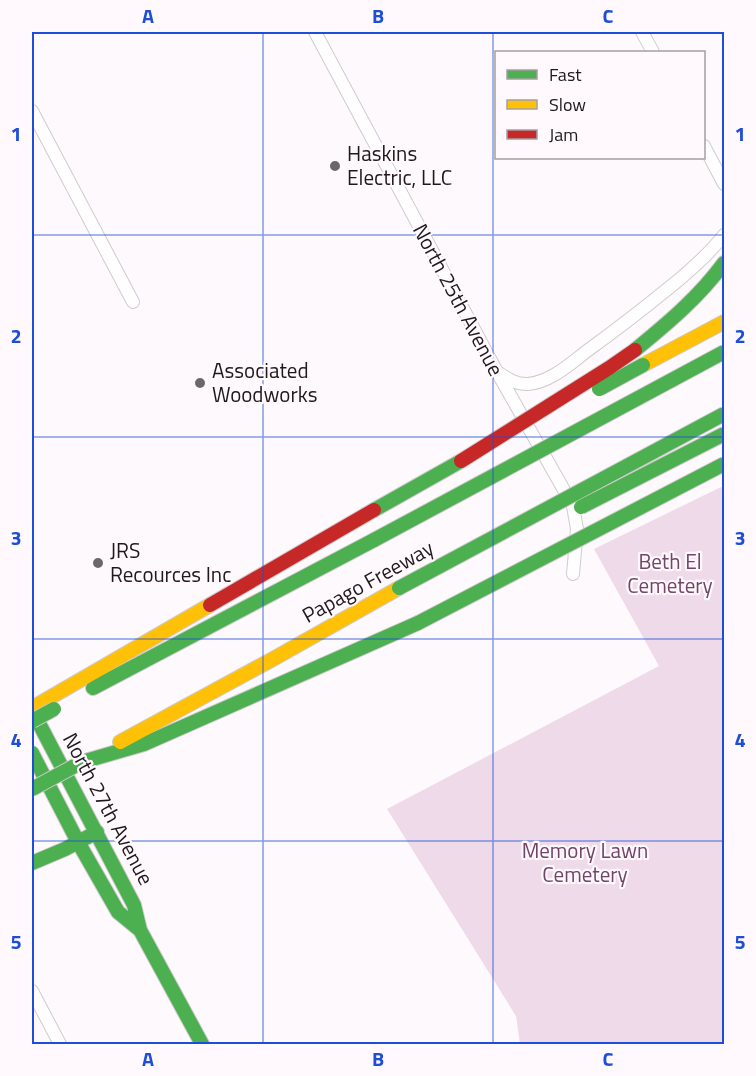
<svg xmlns="http://www.w3.org/2000/svg" width="756" height="1076" viewBox="0 0 756 1076" font-family="'Titillium Web',sans-serif">
  <style>
    .green { fill: #eedae8 }
    .lines { fill: none; stroke-linecap: round; stroke-linejoin: round }
    .street-casing { stroke: #d0cbce; stroke-width: 14 }
    .fast-casing { stroke: #d0cbce; stroke-width: 16 }
    .slow-casing { stroke: #d0cbce; stroke-width: 16 }
    .jam-casing { stroke: #d0cbce; stroke-width: 16 }
    .street { stroke: #fffeff; stroke-width: 12 }
    .fast { stroke: #4caf50; stroke-width: 14 }
    .slow { stroke: #ffc107; stroke-width: 14 }
    .jam { stroke: #c62828; stroke-width: 14 }
    .fast-bridge-casing { stroke: #d0cbce; stroke-width: 16; stroke-linecap: butt }
    .jam-bridge-casing { stroke: #d0cbce; stroke-width: 16; stroke-linecap: butt }
    .fast-bridge { stroke: #4caf50; stroke-width: 14 }
    .jam-bridge { stroke: #c62828; stroke-width: 14 }
    .grid { fill: none; stroke: #1d4ed8; stroke-width: 1.5; stroke-opacity: 0.55 }
    .poi-dot { fill: #6d676b; stroke: #fff8fd; stroke-width: 2 }
    .labels { text-anchor: middle; stroke-width: 4.5; stroke-linejoin: round; paint-order: stroke }
    .poi-label { font-size: 21px; fill: #1f191d; stroke: #fff8fd; text-anchor: start }
    .street-label { font-size: 21px; fill: #1f191d; stroke: #fff8fd }
    .park-label { font-size: 21px; fill: #724467; stroke: #fff8fd }
    .neatline { fill: none; stroke: #1d4ed8; stroke-width: 2 }
    .grid-label { font-size: 20px; text-anchor: middle; font-weight: bold; fill: #1d4ed8 }
  </style>
  <rect width="100%" height="100%" fill="#fef9fc"/>
  <path class="green" d="M721,487L724,494V1044H520L516,1016L387,809L659,666L594,549Z"/>
  <g class="lines">
    <defs>
      <path id="street" d="M315,32L496,370L573,506L577,529L573,574
        M642,32L653,52
        M32,111L133,302
        M704,146L724,184
        M499,373C508,379 517,385 528,384C552,382 573,361 591,348C620,327 648,305 675,283C693,268 710,253 724,235
        M32,991L60,1044"/>
      <path id="fast" d="M635,350C668,323 699,297 724,263
        M374,510L461,461
        M93,688L374,540
        M32,710L134,905L140,930L202,1044
        M32,753L78,842L118,912L140,930
        M82,762L144,744L418,623
        M32,863L65,849L97,832"/>
      <path id="slow" d="M643,365L724,322
        M32,708L210,605
        M120,742L273,659L399,588"/>
      <path id="jam" d="M210,605L374,510"/>
    </defs>
    <use href="#street" class="street-casing"/>
    <use href="#fast" class="fast-casing"/>
    <use href="#slow" class="slow-casing"/>
    <use href="#jam" class="jam-casing"/>
    <use href="#street" class="street"/>
    <use href="#fast" class="fast"/>
    <use href="#slow" class="slow"/>
    <use href="#jam" class="jam"/>
    <defs>
      <path id="fast-bridge" d="M599,389L643,365
        M581,507L724,434
        M374,540L724,352
        M399,588L724,414
        M418,623L724,464
        M32,721L54,709
        M32,789L82,762"/>
      <path id="jam-bridge" d="M461,461L609,368L635,350"/>
    </defs>
    <use href="#fast-bridge" class="fast-bridge-casing"/>
    <use href="#jam-bridge" class="jam-bridge-casing"/>
    <use href="#fast-bridge" class="fast-bridge"/>
    <use href="#jam-bridge" class="jam-bridge"/>
  </g>
  <path class="grid" d="M263,32V1044M493,32V1044M32,235H724M32,437H724M32,639H724M32,841H724"/>
  <g class="poi-dot">
    <circle cx="335" cy="166" r="6"/>
    <circle cx="200" cy="383" r="6"/>
    <circle cx="98" cy="563" r="6"/>
  </g>
  <g class="labels">
    <g class="poi-label">
      <text x="347" y="161">Haskins<tspan x="347" dy="24">Electric, LLC</tspan></text>
      <text x="212" y="378">Associated<tspan x="212" dy="24">Woodworks</tspan></text>
      <text x="110" y="558">JRS<tspan x="110" dy="24">Recources Inc</tspan></text>
    </g>
    <g class="street-label">
      <text transform="translate(458 300) rotate(62)" y="7">North 25th Avenue</text>
      <text transform="translate(368 582) rotate(-29)" y="7">Papago Freeway</text>
      <text transform="translate(108 809) rotate(62)" y="7">North 27th Avenue</text>
    </g>
    <g class="park-label">
      <text x="670" y="569">Beth El<tspan x="670" dy="24">Cemetery</tspan></text>
      <text x="585" y="858">Memory Lawn<tspan x="585" dy="24">Cemetery</tspan></text>
    </g>
  </g>
  <rect width="756" height="1076" fill="none" stroke="#fff8fd" stroke-width="66"/>
  <rect x="495" y="51" width="210" height="108" fill="#fff8fd" stroke="#a59fa3" stroke-width="1.5"/>
  <rect x="507" y="70" width="30" height="9" fill="#4caf50" stroke="#a59fa3" stroke-width="1.5"/>
  <text x="549" y="81" font-size="18" fill="#1f191d">Fast</text>
  <rect x="507" y="100" width="30" height="9" fill="#ffc107" stroke="#a59fa3" stroke-width="1.5"/>
  <text x="549" y="111" font-size="18" fill="#1f191d">Slow</text>
  <rect x="507" y="130" width="30" height="9" fill="#c62828" stroke="#a59fa3" stroke-width="1.5"/>
  <text x="549" y="141" font-size="18" fill="#1f191d">Jam</text>
  <rect x="33" y="33" width="690" height="1010" class="neatline"/>
  <g class="grid-label">
    <text x="148" y="23">A</text>
    <text x="378" y="23">B</text>
    <text x="608" y="23">C</text>
    <text x="16" y="141">1</text>
    <text x="740" y="141">1</text>
    <text x="16" y="343">2</text>
    <text x="740" y="343">2</text>
    <text x="16" y="545">3</text>
    <text x="740" y="545">3</text>
    <text x="16" y="747">4</text>
    <text x="740" y="747">4</text>
    <text x="16" y="949">5</text>
    <text x="740" y="949">5</text>
    <text x="148" y="1066">A</text>
    <text x="378" y="1066">B</text>
    <text x="608" y="1066">C</text>
  </g>
</svg>
